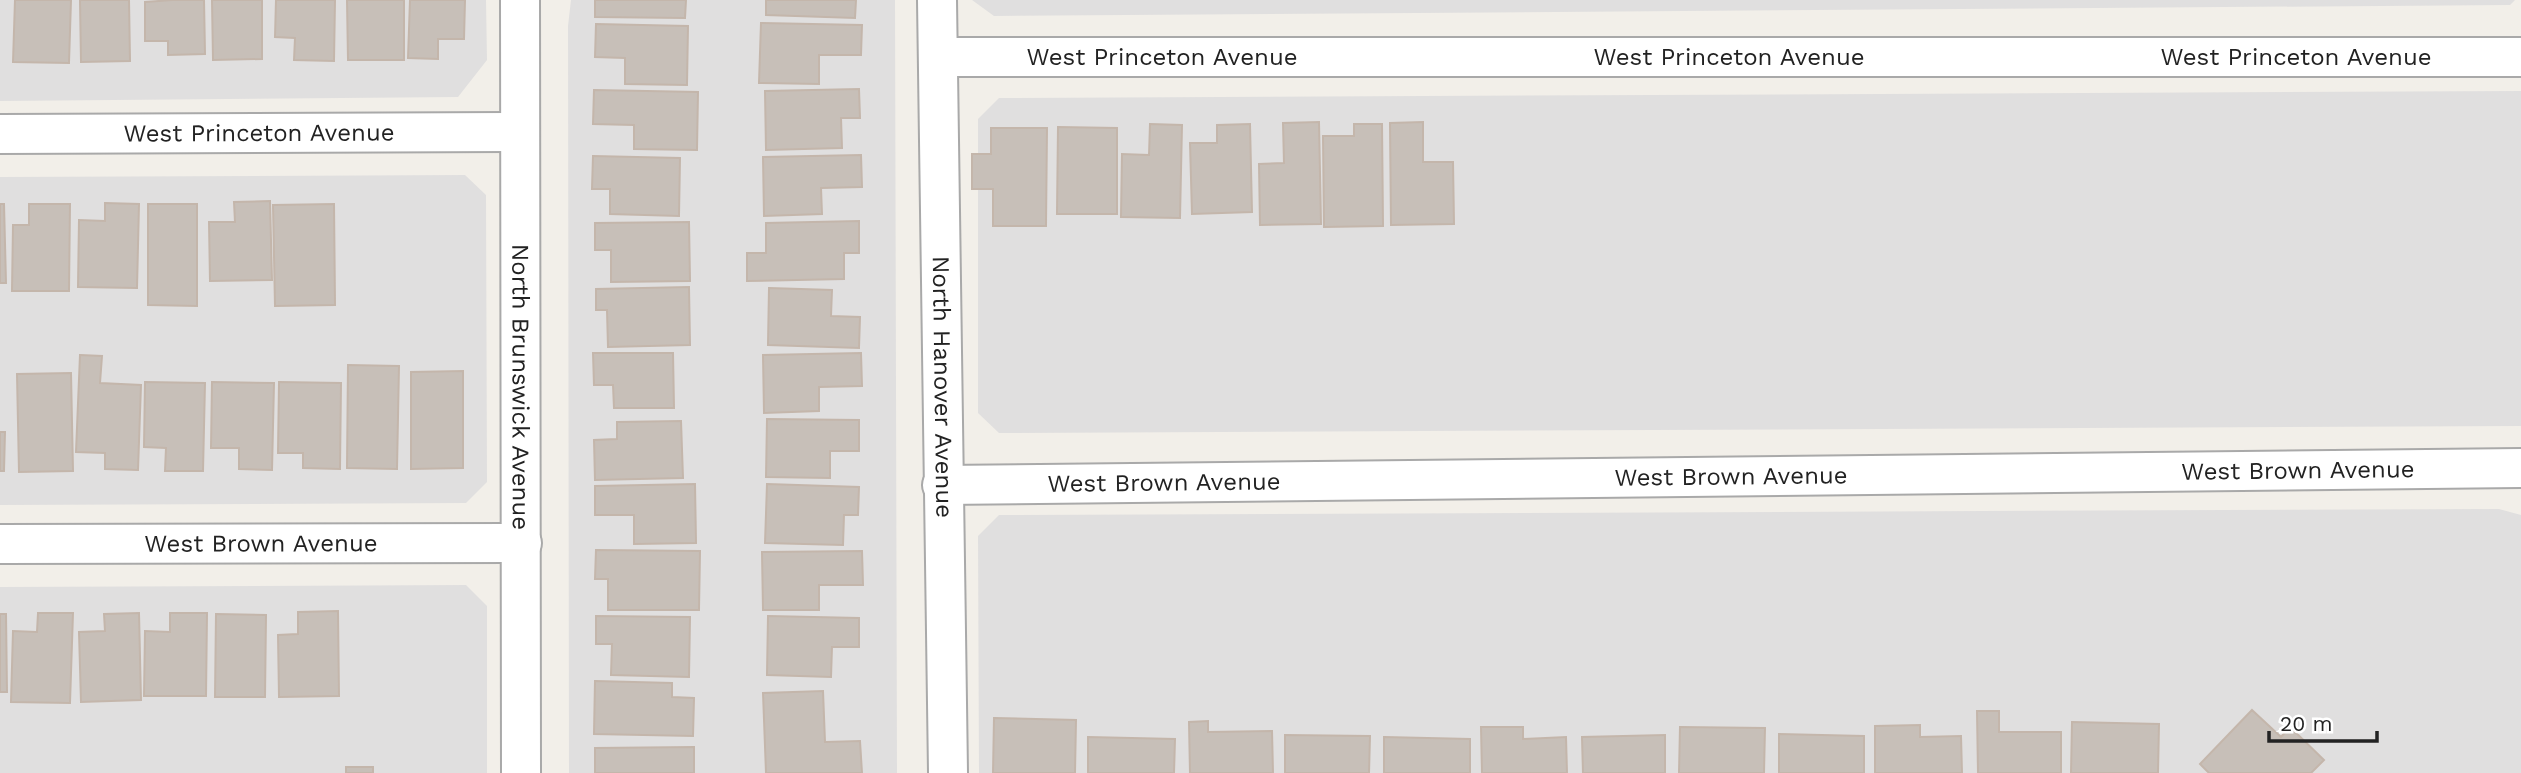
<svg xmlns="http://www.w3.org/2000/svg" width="2521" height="773" viewBox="0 0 2521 773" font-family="'Work Sans',sans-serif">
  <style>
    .residential { fill: #e0dfdf }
    .building { fill: #c7bfb8; stroke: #c4b6ab; stroke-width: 2 }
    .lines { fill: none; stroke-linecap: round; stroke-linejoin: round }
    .street-casing { stroke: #a9a9a9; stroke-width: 42 }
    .street { stroke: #fff; stroke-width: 38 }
    .labels { text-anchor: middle; stroke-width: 7; stroke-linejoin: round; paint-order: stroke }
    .street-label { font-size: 24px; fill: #222; stroke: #fff }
  </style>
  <rect width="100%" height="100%" fill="#f2efe9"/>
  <path class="residential" d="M0,0H486L487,60L458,97L0,101Z
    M571,0H895L897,773H569L568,26Z
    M972,0H2515L2510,5L994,16Z
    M2521,91V426L999,433L978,413V119L999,98Z
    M465,175L486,195L487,482L466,503L0,505V177Z
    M2499,509L2521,515V773H979L978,536L999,515Z
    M466,585L487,606V773H0V587Z"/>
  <path class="building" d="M15,0H71L69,63L13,62Z
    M80,0H129L130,61L81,62Z
    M172,0H204L205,54L168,55V41H145V2Z
    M212,0H262V59L213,60Z
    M276,0H335L334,61L294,60L295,38L275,37Z
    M347,0H404V60H348Z
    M410,0H465L464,39H438V59L408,58Z
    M595,0H686L685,18L595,17Z
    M766,0H856L855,18L766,15Z
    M761,23L862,25L861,55H819V84L759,83Z
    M596,24L688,26L687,85L625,84V58L595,57Z
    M859,89L860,118H841L842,148L766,150L765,91Z
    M594,90L698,92L697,150L634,149V125L593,124Z
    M1319,122L1321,224L1260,225L1259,164L1284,163L1283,123Z
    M1423,122V162H1453L1454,224L1391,225L1390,123Z
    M1150,124L1182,125L1180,218L1121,217L1122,154L1149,155Z
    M1250,124L1252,212L1192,214L1190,143H1217V125Z
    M1354,124H1382L1383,226L1324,227L1323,136H1354Z
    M1058,127L1117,128V214H1057Z
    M991,128H1047L1046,226H993V189H972V154H991Z
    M861,155L862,187L821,188L822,214L764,216L763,157Z
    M593,156L680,158L679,216L610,214V189H592Z
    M270,201L272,280L210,281L209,222H235L234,202Z
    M105,203L139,204L137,288L78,287L79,220L105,221Z
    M0,204H4L6,283H0Z
    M29,204H70L69,291H12L13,225H29Z
    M148,204H197V306L148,305Z
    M334,204L335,305L275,306L273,205Z
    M859,221V253H844V279L747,281V253H766V223Z
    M689,222L690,281L611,282V250H595V223Z
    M689,287L690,345L608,347L607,310H596V289Z
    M769,288L832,290L831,316L860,317L859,348L768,345Z
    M593,353H673L674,408H614L613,385H594Z
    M861,353L862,386L819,387V411L764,413L763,355Z
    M80,355L102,356L100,383L141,385L138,470L105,469V453L76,452Z
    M348,365L399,366L397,469L347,468Z
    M463,371V468L411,469V372Z
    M71,373L73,471L19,472L17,374Z
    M145,382L205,383L203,471H165L166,448L144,447Z
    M212,382L274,383L272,470L239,469V448H211Z
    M279,382L341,383L340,469L303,468V453H278Z
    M767,419L859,420V451H830V478L766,477Z
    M681,421L683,478L595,480L594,440L617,439V422Z
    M0,432H5L4,471H0Z
    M695,484L696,543L634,544V515H595V486Z
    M767,484L859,487L858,515H844L843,545L765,543Z
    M596,550L700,551L699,610H608V579H595Z
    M862,551L863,585H819V610H763L762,552Z
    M338,611L339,696L279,697L278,635L298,634V612Z
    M38,613H73L70,703L11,702L13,631L37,632Z
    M139,613L141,700L81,702L79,632L105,631L104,614Z
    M170,613H207L206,696H144L145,631L170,632Z
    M0,614H6L7,692H0Z
    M216,614L266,615L265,697H215Z
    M596,616L690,617L689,677L611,675L612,644H596Z
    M768,616L859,618V647H832L831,677L767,675Z
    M595,681L672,683V697L694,698L693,736L594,734Z
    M823,691L825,742L860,741L862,773H766L763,693Z
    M2252,710L2281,737L2290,727L2324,760L2311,773H2209L2200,764Z
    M1977,711H1999V732H2061V773H1978Z
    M994,718L1076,720L1075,773H993Z
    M1208,721V732L1272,731L1273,773H1190L1189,722Z
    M2072,722L2159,724L2158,773H2071Z
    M1920,725V737L1961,736L1962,773H1875V726Z
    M1481,727H1523V739L1566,737L1567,773H1482Z
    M1680,727L1765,728L1764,773H1679Z
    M1779,734L1864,736V773H1779Z
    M1285,735L1370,736L1369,773H1285Z
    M1665,735V773H1583L1582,737Z
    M1088,737L1175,739L1174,773H1088Z
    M1384,737L1470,739V773H1384Z
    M694,747V773H595V748Z
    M346,767H373V773H346Z"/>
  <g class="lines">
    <defs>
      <g id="street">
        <path id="s1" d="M520,0L521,773"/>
        <path id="s2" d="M937,0L948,773"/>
        <path id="s3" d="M938,57H2521"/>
        <path id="s4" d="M0,134L520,132"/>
        <path id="s5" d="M942,485L2521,468"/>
        <path id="s6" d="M0,544L522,543"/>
      </g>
    </defs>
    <use href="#street" class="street-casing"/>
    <use href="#street" class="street"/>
  </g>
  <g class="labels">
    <g class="street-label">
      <text dy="8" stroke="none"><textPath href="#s3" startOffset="224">West Princeton Avenue</textPath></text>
      <text dy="8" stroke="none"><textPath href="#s3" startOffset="791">West Princeton Avenue</textPath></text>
      <text dy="8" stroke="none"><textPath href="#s3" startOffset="1358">West Princeton Avenue</textPath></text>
      <text dy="8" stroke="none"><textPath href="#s4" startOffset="259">West Princeton Avenue</textPath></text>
      <text dy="8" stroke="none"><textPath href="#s1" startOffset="387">North Brunswick Avenue</textPath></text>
      <text dy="8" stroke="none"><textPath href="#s2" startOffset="387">North Hanover Avenue</textPath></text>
      <text dy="8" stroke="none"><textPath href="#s5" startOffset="1356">West Brown Avenue</textPath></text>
      <text dy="8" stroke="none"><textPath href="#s5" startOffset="789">West Brown Avenue</textPath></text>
      <text dy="8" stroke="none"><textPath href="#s5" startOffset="222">West Brown Avenue</textPath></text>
      <text dy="8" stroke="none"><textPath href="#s6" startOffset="261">West Brown Avenue</textPath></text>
    </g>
  </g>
  <path d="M2269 731v10h108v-10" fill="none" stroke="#222222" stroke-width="3.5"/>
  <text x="2280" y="731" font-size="21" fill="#222222" stroke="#ffffff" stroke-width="5" paint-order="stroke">20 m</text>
</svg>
